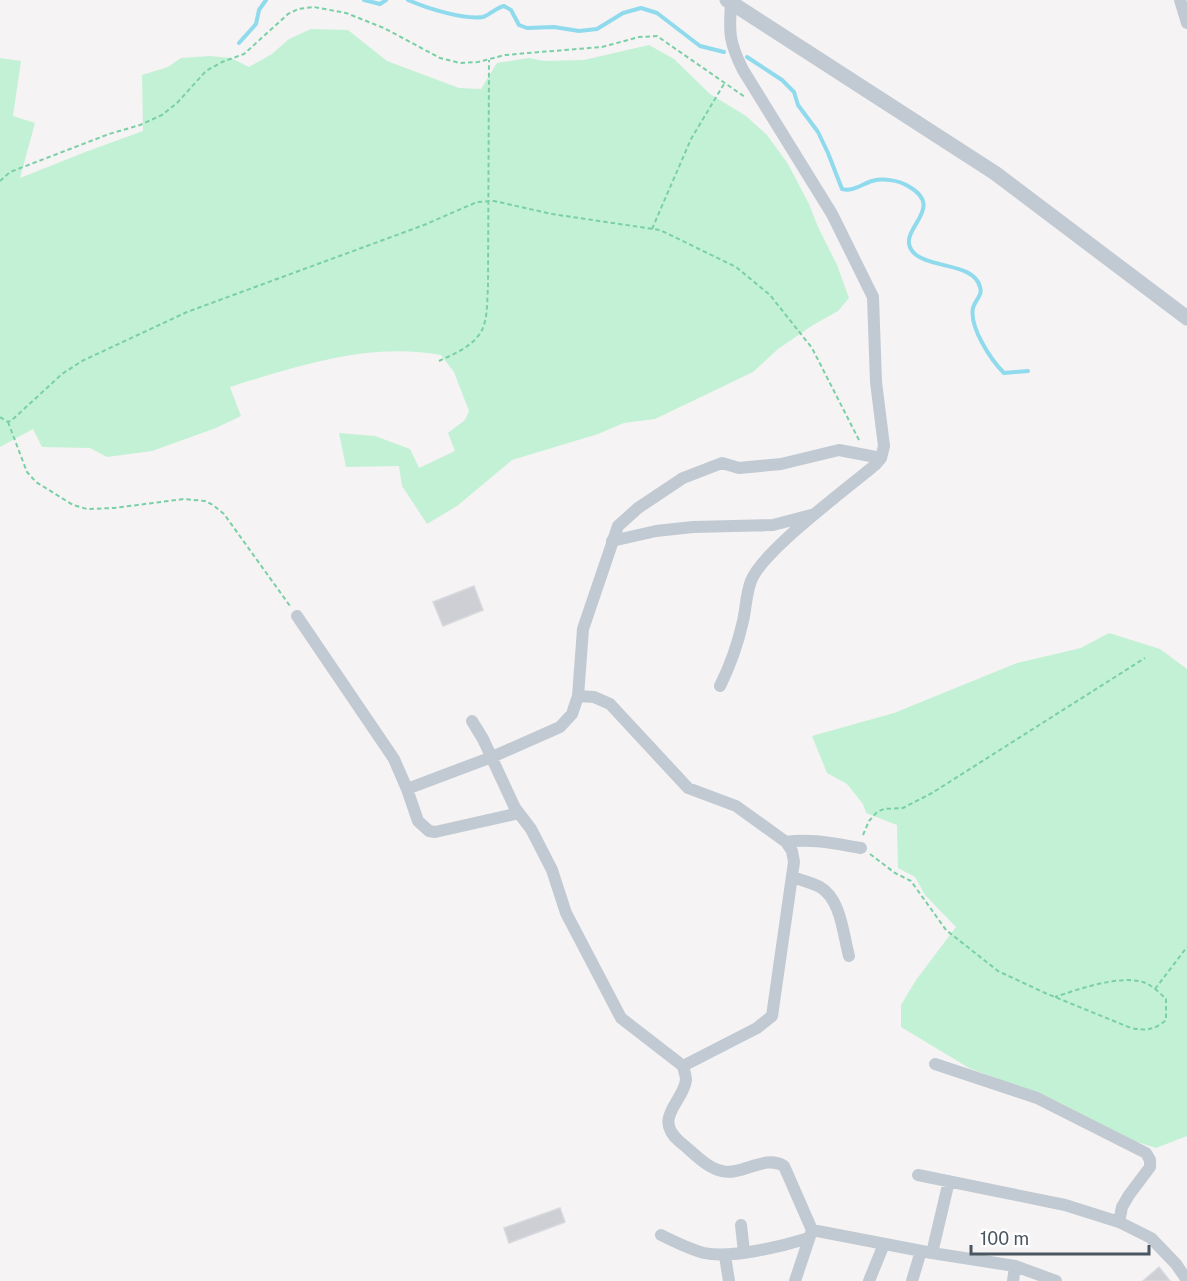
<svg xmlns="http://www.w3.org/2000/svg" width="1187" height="1281" viewBox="0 0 1187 1281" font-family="'Public Sans',sans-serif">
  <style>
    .green { fill: #c3f1d5 }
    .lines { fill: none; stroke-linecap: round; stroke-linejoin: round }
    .stream { stroke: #90daee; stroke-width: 4 }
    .building { fill: #cdcfd5; stroke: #d7d9de; stroke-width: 1.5 }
    .path { stroke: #7ad0a6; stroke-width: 2; stroke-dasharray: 4.5 3; stroke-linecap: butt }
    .minor { stroke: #c1cad2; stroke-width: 12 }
    .tertiary { stroke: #c1cad2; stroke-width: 15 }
  </style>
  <rect width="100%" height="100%" fill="#f5f3f3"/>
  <path class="green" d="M311,29L348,30L387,61L459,88L481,89L497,63L529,58L544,61L584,60L649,45L674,59L710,94L746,116L767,135L788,164L809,204L818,227L837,265L849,298L838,311L813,325L778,349L753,372L655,419L624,423L598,434L512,460L457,506L427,524L402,486L399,466L346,467L339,433L375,436L410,449L419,468L455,451L448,433L465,420L469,411L454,372L441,355C370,342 297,366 230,387L241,416L216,428L152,451L107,457L90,448L42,447L33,429L0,447V58L21,61L13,116L35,123L20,178L88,151L143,131L142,75L168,67L181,58L210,56L231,58L249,67L272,54L289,39Z
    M1109,633L1160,649L1187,669V1136L1156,1148L1128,1139L1060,1103L969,1068L901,1027V1005L916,980L956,927L925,895L915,877L898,868L897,825L866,813L863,804L847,784L827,773L812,736L894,713L1017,663L1081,648Z"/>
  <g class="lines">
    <path class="stream" d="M364,0L380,4L386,0
      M408,0C426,8 464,20 483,17C489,15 496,8 504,6L511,10L519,25L527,28L554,27L579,31L597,29L623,13L641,8L657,13L700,46L724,52
      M239,43L256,24L259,10L266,0
      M747,57L782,80L794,92L798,105L818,132L828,153L842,189C853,192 862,184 872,181C883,178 898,180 908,186C949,209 894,230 913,252C928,269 974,262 980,287C983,295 975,300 973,308C969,327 991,360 1004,373L1028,371"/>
  </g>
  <path class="building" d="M474,586L483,610L443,626L433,602Z
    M560,1208L565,1222L509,1243L504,1228Z
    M1159,1267L1170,1281H1143Z"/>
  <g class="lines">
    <path class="path" d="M0,181L10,172L109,134L140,125L162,115L177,103L206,71L222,62L244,54L288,14L298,9L314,7L346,13L384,28L440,58L460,63L478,62L505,55L528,53L602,47L639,37L657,36L745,97
      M652,229L691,139L724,84
      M439,361C454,354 474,346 482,330C488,318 487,299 488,286L489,60
      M0,417L8,422L12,420L62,374L82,361L187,312L424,225L477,202L494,201L552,214L660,230L736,267L770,295L812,348L860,442
      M8,422L27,472L36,482L73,505L87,509L114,508L184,499L205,501L213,505L224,514L290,606
      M863,835L869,821L877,812L884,809L903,808L932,793L1145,658
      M870,854L895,873L911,881L946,930L998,971L1045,993L1131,1028C1147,1031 1154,1030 1166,1020V999C1160,993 1152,985 1143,982C1118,975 1079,989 1055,997
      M1155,989L1187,947"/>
    <path class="minor" d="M1180,0L1187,23
      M612,541L656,531L693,527L773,525L815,514
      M297,616L394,759L407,789L418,821L429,831L435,832L519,813
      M720,686C730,666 738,643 743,621C746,608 746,594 751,581C762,551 848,488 875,465L881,458L884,446L876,382L873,297L832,214L743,70C729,42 729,33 731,3
      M578,696L594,697L610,704L688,788L736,806L786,842L792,851L794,862L772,1016L757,1028L683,1066
      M472,721L483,739L515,808L531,829L552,870L566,913L621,1018L683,1066C684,1071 686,1076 686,1080C683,1103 652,1118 680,1142C692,1151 706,1168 722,1171C742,1176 765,1154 784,1166L812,1230
      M407,789L492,757L560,727L572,714L578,696L583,629L618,526L638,508L683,478L722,463L739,468L781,464L839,450L881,458
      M786,842C811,838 836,844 861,848
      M792,877C801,880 811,882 820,887C841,899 843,934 849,956
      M935,1064L1037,1098L1146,1153L1150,1160V1167L1129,1195L1122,1207L1119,1222
      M918,1175L1065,1205L1119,1222L1151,1238L1176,1264L1187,1280
      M741,1225L744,1252
      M661,1235C675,1242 689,1249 704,1253C731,1259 783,1246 809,1238
      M932,1253L949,1181
      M725,1256L729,1281
      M795,1281L812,1230L932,1253L1015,1266L1056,1281
      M869,1281L884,1244
      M912,1281L921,1251
      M1013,1281L1015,1266"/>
    <path class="tertiary" d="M727,0L995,173L1187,318"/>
  </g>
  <path d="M971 1245v9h178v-9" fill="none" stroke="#4a5661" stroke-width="3"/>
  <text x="980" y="1245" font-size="18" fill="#4a5661" stroke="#ffffff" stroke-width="4.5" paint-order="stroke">100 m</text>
</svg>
